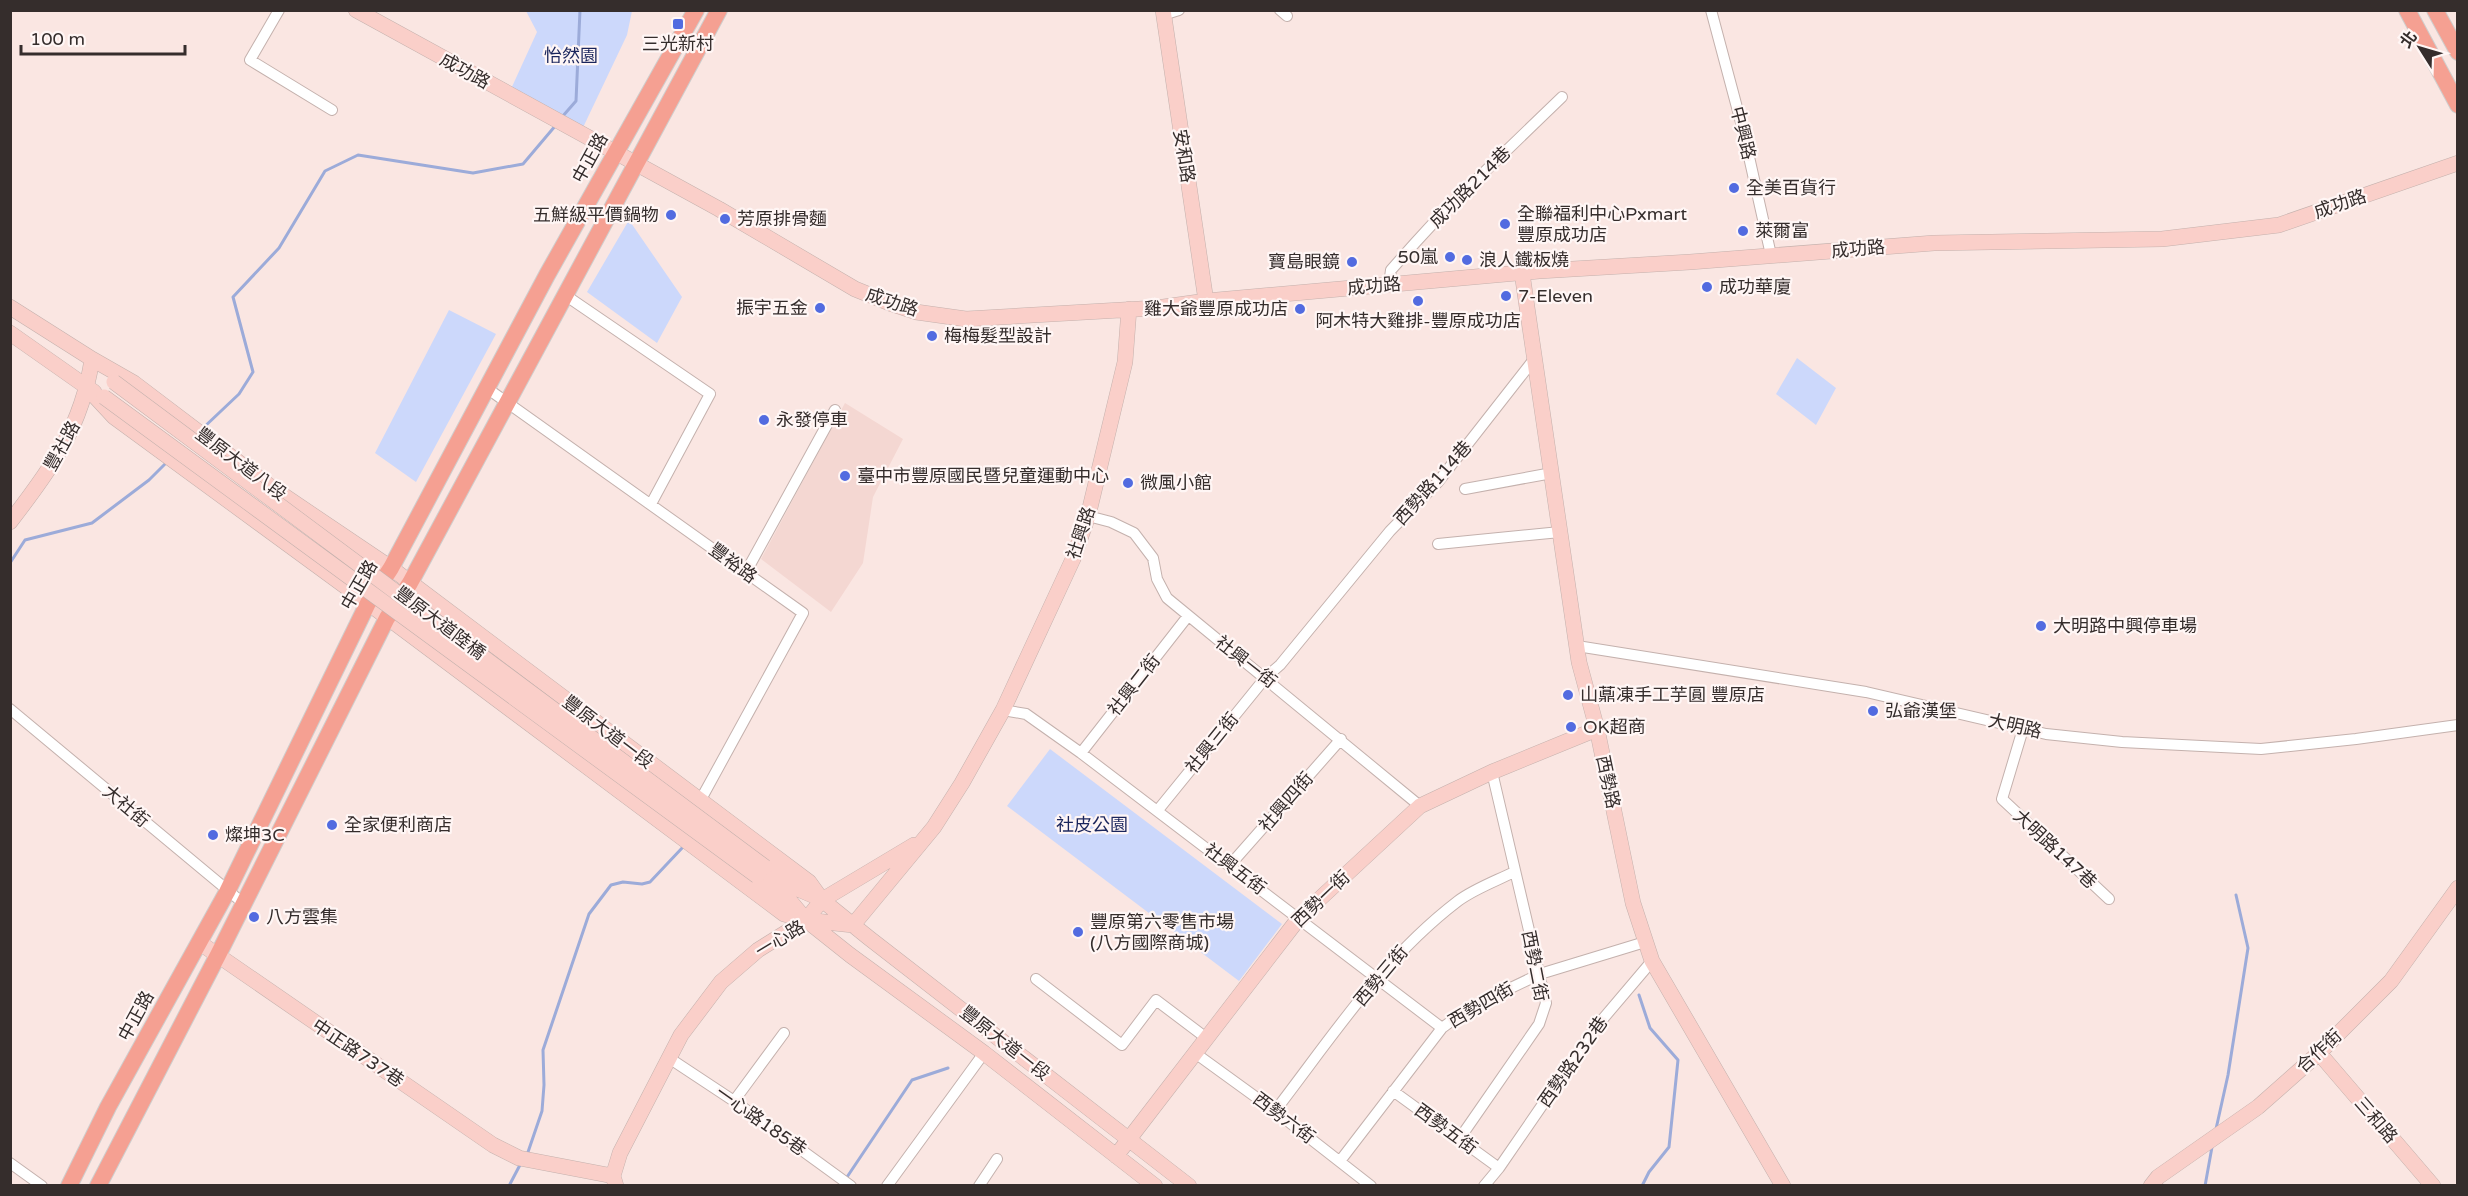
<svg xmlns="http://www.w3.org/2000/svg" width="2468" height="1196" viewBox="0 0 2468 1196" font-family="'Varela Round','Noto Sans TC',sans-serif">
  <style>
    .built { fill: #f4d7d2 }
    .park { fill: #ccd8fb }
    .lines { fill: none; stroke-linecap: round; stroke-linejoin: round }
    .stream { stroke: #9cabd9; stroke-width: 3 }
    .street-casing { stroke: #c4b1ad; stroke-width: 12 }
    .secondary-casing { stroke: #c4b1ad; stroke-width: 16 }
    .primary-casing { stroke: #cfcdcc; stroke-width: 18 }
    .street { stroke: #fff; stroke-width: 10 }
    .secondary { stroke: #facfc9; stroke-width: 15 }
    .primary { stroke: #f5a092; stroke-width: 16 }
    .secondary-bridge-casing { stroke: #c4b1ad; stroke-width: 16; stroke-linecap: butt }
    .secondary-bridge { stroke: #facfc9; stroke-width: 15 }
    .poi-dot { fill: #526be0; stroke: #fff6f5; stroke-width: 2 }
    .labels { text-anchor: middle; stroke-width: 4.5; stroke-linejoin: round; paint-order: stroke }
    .poi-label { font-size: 18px; fill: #352d2c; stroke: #fff6f5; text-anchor: start }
    .park-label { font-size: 18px; fill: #1a255c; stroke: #fff6f5 }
    .street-label { font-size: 18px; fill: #352d2c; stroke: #fff6f5 }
  </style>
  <rect width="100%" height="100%" fill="#fae6e2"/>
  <path class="built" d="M845,403L903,439L873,497L863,563L831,612L761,559Z"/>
  <path class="park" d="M526,11H632L627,35L578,138L506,100L537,32Z
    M629,220L682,297L657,343L587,292Z
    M449,310L496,334L416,482L375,453Z
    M1797,358L1836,388L1816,425L1776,394Z
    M1050,749L1282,924L1239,981L1007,806Z"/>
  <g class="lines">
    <path class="stream" d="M562,117L576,101L580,10
      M202,429L239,394L253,372L233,297L279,248L325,171L358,155L473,173L523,164L556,125
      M10,563L25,540L92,523L149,480L167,462
      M1639,995L1650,1028L1678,1060L1669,1147L1649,1172L1642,1186
      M2216,1129L2228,1075L2248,948L2236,895
      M527,1155L542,1111L544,1085L543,1050L589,914L611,885L623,882L642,884L650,882L683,847
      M510,1184L521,1163
      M841,1186L912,1080L948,1068
      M2205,1186L2212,1147"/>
    <defs>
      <path id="street" d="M279,10L250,60L332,110
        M1280,10L1287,16
        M1711,10L1743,130L1771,255
        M1163,15L1179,10
        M1389,285L1391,270L1415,243L1449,206L1562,97
        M565,295L710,394L651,504
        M488,389L803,613L700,801
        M1465,489L1552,473
        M1088,516L1111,522L1134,533L1153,558L1157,579L1167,598L1420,806
        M1438,544L1560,532
        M746,572L835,410
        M1577,646L1866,692L2046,734L2122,742L2261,749L2356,739L2458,725
        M10,709L243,903
        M1003,710L1026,714L1081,753L1442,1028
        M2023,729L2002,799L2109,899
        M1081,753L1188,616
        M1158,810L1266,677L1280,665L1390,531L1438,482L1535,358
        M1230,865L1341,739
        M1036,979L1122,1045L1156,1000L1205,1037
        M1195,1053L1275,1111L1371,1186
        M669,1058L734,1101L851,1186
        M1393,1091L1499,1168
        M734,1101L784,1033
        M1275,1111C1332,1037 1382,959 1458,901C1474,889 1496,881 1514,872
        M1460,1138L1539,1024L1546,1003L1492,772
        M1340,1161L1442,1028L1469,1008L1540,974L1645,942
        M10,1163L42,1186
        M887,1186L984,1053
        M979,1186L997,1159
        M1484,1186L1499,1168L1596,1027L1652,961"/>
      <path id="secondary" d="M356,10L719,209L855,289L892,304L916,312L966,319L1156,308L1206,301L1539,271L1690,262L1934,243L2162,239L2279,225L2458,163
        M1163,10L1206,301
        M1522,273L1579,662L1597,729L1633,903L1652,961L1783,1186
        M10,307L92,359L134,383L271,487L391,568L809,882L822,900L869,938L1189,1186
        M10,333L94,392
        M88,389L114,417L368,603L784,914L806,920L853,925L934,827L962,783L1003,710L1073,559L1088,516L1125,362L1129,309
        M10,522C51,469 82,427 92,359
        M765,867L798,889L819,898
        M757,876L791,902L806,920L850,955L984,1053L1155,1186
        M200,943L493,1145L519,1158L613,1176
        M2319,1053L2433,1186
        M1116,1156L1299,918L1420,806L1492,772L1597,729
        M616,1186L613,1176L620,1153L681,1035L721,982L758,950L806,920L822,900L914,845
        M2151,1186L2158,1177L2258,1107L2319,1053L2391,981L2458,888"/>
      <path id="primary" d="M2407,10L2458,105
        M2435,10L2458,52
        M69,1186L108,1107L227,892L368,603L391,568L547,275L696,10
        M98,1186L218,955L387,618L410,583L719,10"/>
    </defs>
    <use href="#street" class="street-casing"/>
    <use href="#secondary" class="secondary-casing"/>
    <use href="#primary" class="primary-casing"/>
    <use href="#street" class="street"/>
    <use href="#secondary" class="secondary"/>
    <use href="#primary" class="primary"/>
    <defs>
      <path id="secondary-bridge" d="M114,382L765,867
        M104,397L757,876"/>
    </defs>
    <use href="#secondary-bridge" class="secondary-bridge-casing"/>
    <use href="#secondary-bridge" class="secondary-bridge"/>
  </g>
  <g class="poi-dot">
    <rect x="672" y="18" width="12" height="12" rx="3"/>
    <circle cx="1734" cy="188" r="6"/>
    <circle cx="671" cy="215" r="6"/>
    <circle cx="725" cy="219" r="6"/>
    <circle cx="1505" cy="224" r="6"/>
    <circle cx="1743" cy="231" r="6"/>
    <circle cx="1450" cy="257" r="6"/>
    <circle cx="1467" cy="260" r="6"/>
    <circle cx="1352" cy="262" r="6"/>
    <circle cx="1707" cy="287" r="6"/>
    <circle cx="1506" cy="296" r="6"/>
    <circle cx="1418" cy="301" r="6"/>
    <circle cx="820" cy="308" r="6"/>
    <circle cx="1300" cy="309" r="6"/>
    <circle cx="932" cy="336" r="6"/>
    <circle cx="764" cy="420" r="6"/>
    <circle cx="845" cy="476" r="6"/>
    <circle cx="1128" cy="483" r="6"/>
    <circle cx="2041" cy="626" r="6"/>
    <circle cx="1568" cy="695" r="6"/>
    <circle cx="1873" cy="711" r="6"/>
    <circle cx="1571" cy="727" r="6"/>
    <circle cx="332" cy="825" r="6"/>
    <circle cx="213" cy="835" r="6"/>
    <circle cx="254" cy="917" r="6"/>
    <circle cx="1078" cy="932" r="6"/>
  </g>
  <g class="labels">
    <g class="poi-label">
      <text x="678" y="50" text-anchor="middle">三光新村</text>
      <text x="1746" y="194">全美百貨行</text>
      <text x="1517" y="220">全聯福利中心Pxmart<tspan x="1517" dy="21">豐原成功店</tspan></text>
      <text x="659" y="221" text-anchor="end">五鮮級平價鍋物</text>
      <text x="737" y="225">芳原排骨麵</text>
      <text x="1755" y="237">萊爾富</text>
      <text x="1438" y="263" text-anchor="end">50嵐</text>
      <text x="1479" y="266">浪人鐵板燒</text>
      <text x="1340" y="268" text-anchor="end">寶島眼鏡</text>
      <text x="1719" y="293">成功華廈</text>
      <text x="1518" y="302">7-Eleven</text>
      <text x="808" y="314" text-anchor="end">振宇五金</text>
      <text x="1288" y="315" text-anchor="end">雞大爺豐原成功店</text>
      <text x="1418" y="327" text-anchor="middle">阿木特大雞排-豐原成功店</text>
      <text x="944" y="342">梅梅髮型設計</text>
      <text x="776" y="426">永發停車</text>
      <text x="857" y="482">臺中市豐原國民暨兒童運動中心</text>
      <text x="1140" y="489">微風小館</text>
      <text x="2053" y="632">大明路中興停車場</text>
      <text x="1580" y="701">山薡凍手工芋圓 豐原店</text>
      <text x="1885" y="717">弘爺漢堡</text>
      <text x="1583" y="733">OK超商</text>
      <text x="344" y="831">全家便利商店</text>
      <text x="225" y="841">燦坤3C</text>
      <text x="266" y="923">八方雲集</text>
      <text x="1090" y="928">豐原第六零售市場<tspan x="1090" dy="21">(八方國際商城)</tspan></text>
    </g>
    <g class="park-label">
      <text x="571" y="62">怡然園</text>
      <text x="1092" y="831">社皮公園</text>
    </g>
    <g class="street-label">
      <text transform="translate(465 71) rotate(29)" y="6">成功路</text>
      <text transform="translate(1743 133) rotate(76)" y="6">中興路</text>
      <text transform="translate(1184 156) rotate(81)" y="6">安和路</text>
      <text transform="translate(590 158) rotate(-61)" y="6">中正路</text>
      <text transform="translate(1470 187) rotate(-45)" y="6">成功路214巷</text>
      <text transform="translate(2340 204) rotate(-19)" y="6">成功路</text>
      <text transform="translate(1858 249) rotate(-5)" y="6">成功路</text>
      <text transform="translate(1374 286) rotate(-5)" y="6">成功路</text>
      <text transform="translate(892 302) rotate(18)" y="6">成功路</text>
      <text transform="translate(62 446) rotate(-61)" y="6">豐社路</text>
      <text transform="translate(241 464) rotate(37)" y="6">豐原大道八段</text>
      <text transform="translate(1433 483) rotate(-48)" y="6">西勢路114巷</text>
      <text transform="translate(1081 533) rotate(-72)" y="6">社興路</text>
      <text transform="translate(733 563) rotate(36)" y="6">豐裕路</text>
      <text transform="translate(359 585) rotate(-60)" y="6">中正路</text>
      <text transform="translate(440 623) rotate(37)" y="6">豐原大道陸橋</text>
      <text transform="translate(1246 662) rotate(38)" y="6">社興一街</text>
      <text transform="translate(1134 685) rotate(-52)" y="6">社興二街</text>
      <text transform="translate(2015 726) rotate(13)" y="6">大明路</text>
      <text transform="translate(608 732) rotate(37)" y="6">豐原大道一段</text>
      <text transform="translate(1212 743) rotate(-51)" y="6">社興三街</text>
      <text transform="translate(1608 782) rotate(78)" y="6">西勢路</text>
      <text transform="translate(1286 802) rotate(-49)" y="6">社興四街</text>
      <text transform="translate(126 806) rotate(40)" y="6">大社街</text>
      <text transform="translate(2055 849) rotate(43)" y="6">大明路147巷</text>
      <text transform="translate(1235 869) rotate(37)" y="6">社興五街</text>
      <text transform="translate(1321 899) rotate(-44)" y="6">西勢一街</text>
      <text transform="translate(780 939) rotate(-31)" y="6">一心路</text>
      <text transform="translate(1535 966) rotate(79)" y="6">西勢二街</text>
      <text transform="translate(1381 976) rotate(-50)" y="6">西勢三街</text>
      <text transform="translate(1481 1005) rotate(-30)" y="6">西勢四街</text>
      <text transform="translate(136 1016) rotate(-61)" y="6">中正路</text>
      <text transform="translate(1005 1043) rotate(38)" y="6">豐原大道一段</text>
      <text transform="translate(2319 1051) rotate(-43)" y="6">合作街</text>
      <text transform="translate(358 1053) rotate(34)" y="6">中正路737巷</text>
      <text transform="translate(1573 1062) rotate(-55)" y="6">西勢路232巷</text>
      <text transform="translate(1284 1118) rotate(37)" y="6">西勢六街</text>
      <text transform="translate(2376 1120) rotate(49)" y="6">三和路</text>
      <text transform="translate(761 1121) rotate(35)" y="6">一心路185巷</text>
      <text transform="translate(1446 1129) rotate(36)" y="6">西勢五街</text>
    </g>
  </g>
  <rect width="2468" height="1196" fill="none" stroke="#352d2c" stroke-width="24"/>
  <g transform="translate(2420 48) rotate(307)" stroke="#fff6f5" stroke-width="4.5" paint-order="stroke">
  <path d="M0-4.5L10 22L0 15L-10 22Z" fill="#352d2c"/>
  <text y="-9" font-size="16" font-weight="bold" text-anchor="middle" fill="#352d2c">北</text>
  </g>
  <path d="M21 45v9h164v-9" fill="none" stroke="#352d2c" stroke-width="3"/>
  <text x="30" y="45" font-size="18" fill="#352d2c" stroke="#fff6f5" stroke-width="4.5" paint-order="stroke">100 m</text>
</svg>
